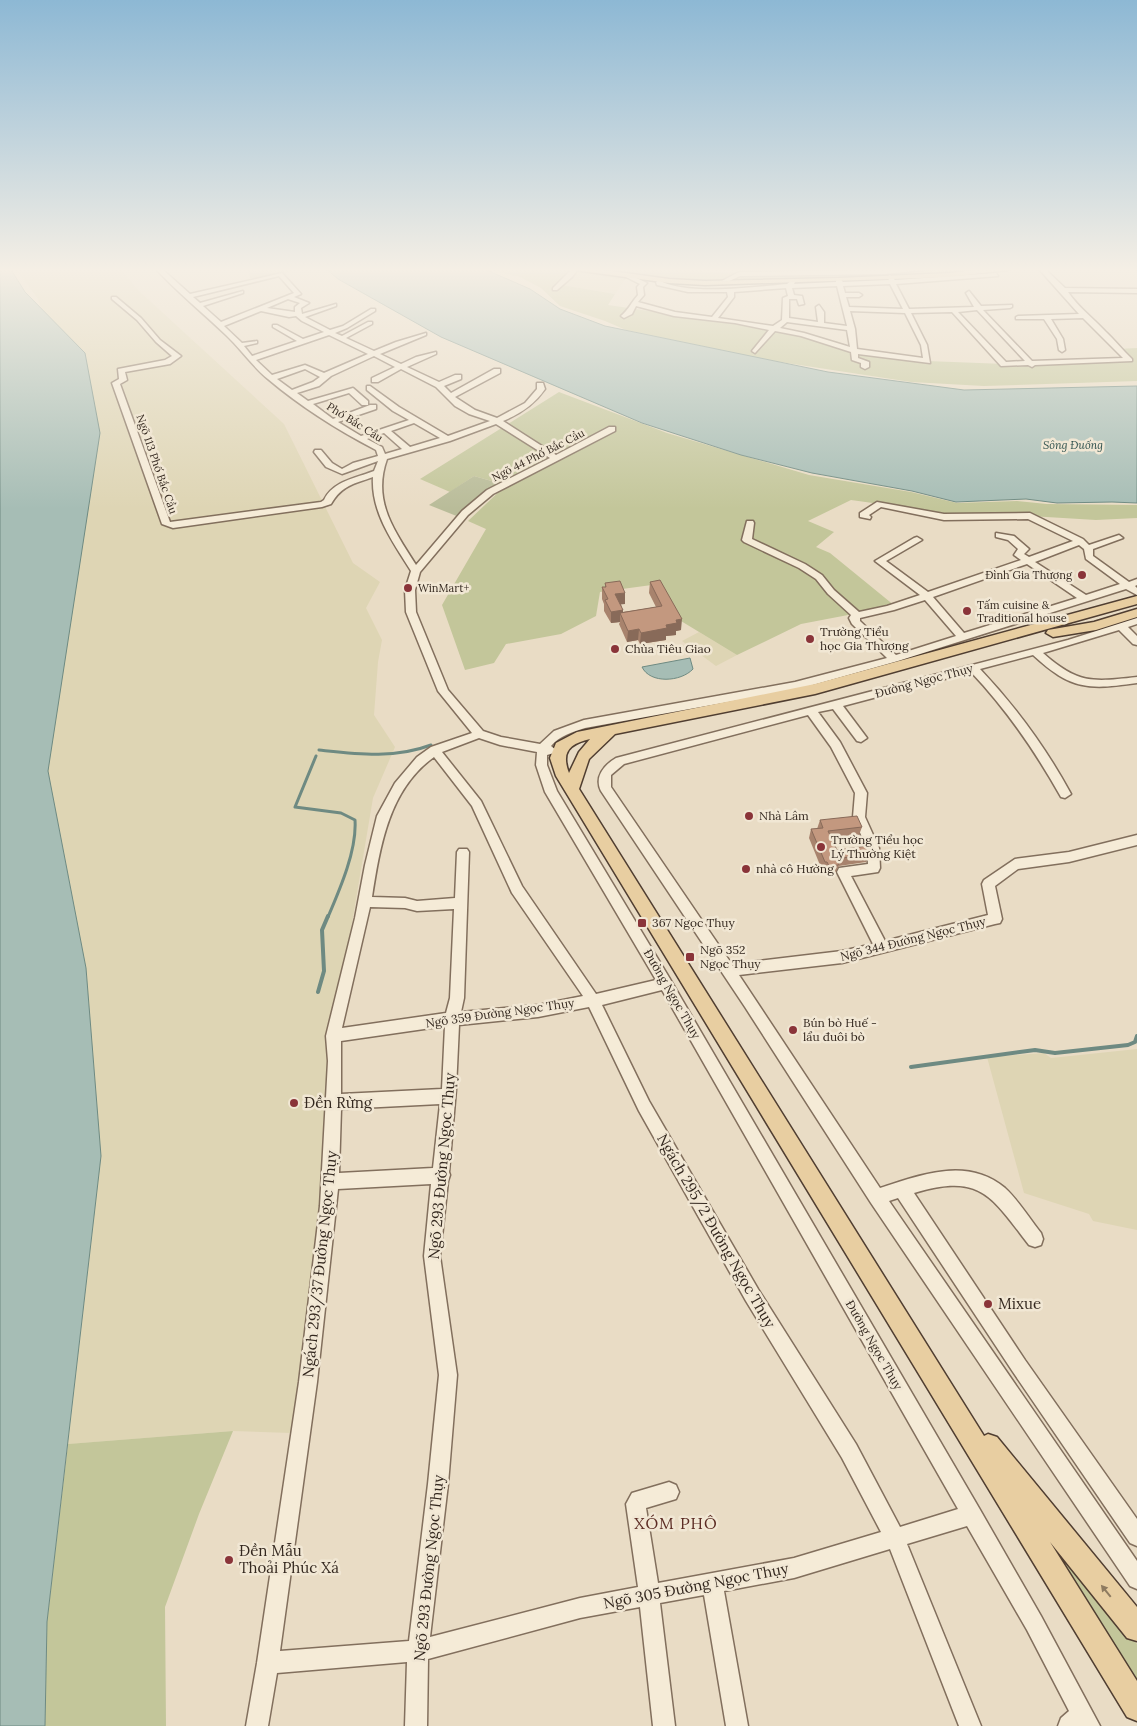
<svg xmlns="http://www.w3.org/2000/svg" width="1137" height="1726" viewBox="0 0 1137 1726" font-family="Lora,serif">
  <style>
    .farmland { fill: #ded5b4 }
    .green { fill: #c3c69a }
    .cemetery { fill: #b9bc99 }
    .water { fill: #a6bdb5; stroke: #6e8a82 }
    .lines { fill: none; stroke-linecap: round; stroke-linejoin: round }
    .stream-far1 { stroke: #6e8a82; stroke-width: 3 }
    .stream { stroke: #6e8a82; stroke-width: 4 }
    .minor-casing { stroke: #826f5d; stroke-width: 3 }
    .major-casing { stroke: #503e31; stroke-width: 3 }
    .minor { fill: #f5ebd7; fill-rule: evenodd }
    .major { fill: #e8cea1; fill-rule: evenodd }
    .wall { fill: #a8836d }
    .shaded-wall { fill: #886a59 }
    .building { fill: #c3987f; stroke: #886a59 }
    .oneway { fill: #8e7b60 }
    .poi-dot { fill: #8a3439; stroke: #f1e7d4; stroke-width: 2 }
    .labels { text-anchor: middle; stroke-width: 5; stroke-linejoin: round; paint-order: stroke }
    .far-street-label { font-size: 11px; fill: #34281f; stroke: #f1e7d4 }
    .far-water-label { font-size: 11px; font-style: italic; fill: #30524e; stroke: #f1e7d4 }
    .far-poi-label { font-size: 11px; fill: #34281f; stroke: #f1e7d4; text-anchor: start }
    .poi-label { font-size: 12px; fill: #34281f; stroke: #f1e7d4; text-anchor: start }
    .street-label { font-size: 12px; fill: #34281f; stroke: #f1e7d4 }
    .near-poi-label { font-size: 15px; fill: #34281f; stroke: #f1e7d4; text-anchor: start }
    .near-street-label { font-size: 15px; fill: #34281f; stroke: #f1e7d4 }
    .near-neighbourhood-label { font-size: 16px; letter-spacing: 1px; fill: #5c2c24; stroke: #f1e7d4 }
  </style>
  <rect width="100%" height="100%" fill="#e9dcc5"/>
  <path class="farmland" d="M15,268H119L139,291L284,424L353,563L380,582L366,608L382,640L378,662L374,715L395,747L373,798L333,1036L324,1195L291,1433L233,1431L68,1444L101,1156L86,968L48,771L60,363L38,299Z
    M573,272L625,280L615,294L562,285Z
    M699,632L737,655L716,666L682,641Z
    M1137,1049V1230L1093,1221L1089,1214L1024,1193L987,1057L1044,1053L1051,1058Z"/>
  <path class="green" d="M482,268H663L736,274L916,270L938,268H1007L950,275L705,283L628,276L625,280L573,272L562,285L615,294L608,305L773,329L855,351L927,361L1032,365L1129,360L1117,349L1137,348V381L984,386L911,382L767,360L626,330L605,321L560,306L541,288L520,277Z
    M559,392L667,433L809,475L911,492L957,503L1017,501L1047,504L1137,505V518L1096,520L1030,516L944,517L880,504L851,500L808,521L834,532L816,547L830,553L895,606L801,624L737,655L681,621L659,584L600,592L596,616L561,634L506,644L494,663L465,670L442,605L486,529L468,521L506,485L474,476L450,492L420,479Z
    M233,1431L199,1514L165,1607L166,1726H45L47,1622L68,1444Z
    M991,1452L1137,1644V1692Z"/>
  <path class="cemetery" d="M242,268H296L297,270L263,280L250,278L249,272Z
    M474,476L502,484L459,517L429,505Z"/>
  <path class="water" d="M0,268H10L25,292L85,353L100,433L48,771L86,968L101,1156L47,1622L45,1726H0Z
    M325,268H482L530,289L560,309L605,326L828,372L964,390L1137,386V503L1112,502L1057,503L1026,499L956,502L912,491L812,473L741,455L642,423L441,337L338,279Z
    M690,658L693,669C681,682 650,684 642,667Z"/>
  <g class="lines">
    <path class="stream-far1" d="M319,750C357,754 394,759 431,745
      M316,756L295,807L341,813L355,820C357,850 340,889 328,917"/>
    <path class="stream" d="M318,992L324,971L322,930L328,916
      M911,1067L1035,1050L1055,1053L1128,1045L1135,1042L1137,1036"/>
    <defs>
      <path id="minor" d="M155,268H161L190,294L282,273L301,294L294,297L309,303L301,308L302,314L336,304V306L305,317L330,330L343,326L371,309H375V311L347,328L335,333L342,336L368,322H372V324L346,338L374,351L396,342L426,333V335L380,354L401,364L416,357L436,352V354L407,367L439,382L455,375H461V379L444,386L451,393L494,369H500V373L455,397L475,410L497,418L525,403L537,389V383H543L545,389C534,405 520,414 503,421L556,455L609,427H615V431L493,494L468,515L420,572L415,590L416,612L448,690L483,731L501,737L540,744L554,731L584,720L795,682L887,658L852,624L849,618L851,615L828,594L816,579L799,568L744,542L742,540L747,521H753L754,523L752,539L805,564L822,575L834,590L859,612L887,606L920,595L875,561L914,538L917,537L922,540L886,561L928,592L1021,560L1014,555L1018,549L1008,540L996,537V533L1014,536L1029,549L1024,554L1029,557L1073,541L1028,519L944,520L881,507L869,515L871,517L870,519L860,517V513L877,502L944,514L1030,513L1083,539L1089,545L1119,535L1123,538L1093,549V556L1129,582L1137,579V585L1135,586L1137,588V595L1126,589L898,661L795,690L585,728C573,732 559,736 551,746L556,750L554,753L547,755V765L557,791L670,979L979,1508L1041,1616L1100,1726H1058L1061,1718L1069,1711L1027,1630L967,1526L907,1544L981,1726H959L890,1549L794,1578L724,1591L748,1726H726L704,1595L660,1603L675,1726H653L640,1607L580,1618L428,1659L427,1726H405L407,1662L277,1673L268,1726H246L257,1663L299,1382L320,1206L328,1061L326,1036L355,918L365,865L377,816L395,783L417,757L431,747L472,733L438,691L406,612L405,590L411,571C393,542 371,513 373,477C354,484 342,485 331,504L322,507L173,528L162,524L112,383L119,379L118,369L165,360L172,356L156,342L137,320L112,299V297H116L141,318L160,340L181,356L170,364L125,372L127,380L120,384L170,522L321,502L324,500C333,481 356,478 374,471L378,461L342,474L326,467L314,452L315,450H321L332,463L342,469L353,463L378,456L376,450C338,430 301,407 268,379C252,366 241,349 226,335C202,312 178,293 155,268ZM279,276L294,293L221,322L203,306L243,293V291L200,303L193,297ZM288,299L300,303L295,307V312L267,308ZM261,311L289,317L296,316L302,321L324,332L303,339L277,325H273V327L297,341L252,356L244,346L257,343V341L242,343L224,326ZM329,335L368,354L324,373L305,365L272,375L256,360ZM374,356L395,367L372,378V382H378L401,369L436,387L455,406L469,414L490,421L448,436L399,407L370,386H367V390L393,411L409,420L361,436L338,422L376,409V405H370L333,419L313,404L349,393L362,405H368V401L353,388L308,401L297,393L319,386L331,376ZM305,369L320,377L313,382L292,390L277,379ZM414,423L440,438L410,447L391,431ZM496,424L550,458L487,490L462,511L416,565C394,530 372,501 387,459L450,441ZM384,433L402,449L385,454L382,447L367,439ZM1079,545L1084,549L1086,559L1120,584L1086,595L1035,562ZM1027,564L1077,598L964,633L933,597ZM925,600L956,636L896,655L860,621V618L894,610ZM479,738L500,745L537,752L536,765L545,792L656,980L596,994L522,886L481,801L442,752ZM434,757L472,806L512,893L583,996L538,1005L461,1012L464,998L469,852L467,849H459L457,852L455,898L417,901L405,898L372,897C380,846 389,789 434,757ZM370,907L405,908L417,911L454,909L450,998L446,1013L342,1028ZM662,990L958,1509L900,1527L856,1444L758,1289L649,1101L602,1005ZM589,1007L639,1111L746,1301L842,1458L881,1532L794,1558L658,1583L646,1508L676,1499L679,1492L676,1485L669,1482L632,1493L626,1504L638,1587L580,1598L430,1637L448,1484L457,1375L440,1256L448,1181L450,1175L449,1172L456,1089L459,1025L538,1017ZM445,1026L442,1089L341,1094V1041ZM440,1104L433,1168L339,1173L341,1109ZM431,1184L424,1256L439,1375L428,1484L409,1641L280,1651L317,1382L338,1189Z
        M573,268H579L572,277L557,290H553V288Z
        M920,268H941L885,274L740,276L723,284L718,283L739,272L885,270Z
        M1038,268H1044L1065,288L1137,289V293L1068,292C1079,308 1092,317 1105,331C1115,340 1122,350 1132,359V361L1035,365L1032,367L1028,365L1001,366L952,312L911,313L927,345L930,363L858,354V358L869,362V367L865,369L861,367V363L852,360L851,352L801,336L775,331L755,353L752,351L769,330L735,323L674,316L636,306L632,314L624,318L621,316C629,309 631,303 638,295L637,287L640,284L626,277L628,274L647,283L643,287L644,295L638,302L675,312L712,317L728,297L727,292H688L657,285L656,282L659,280C685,296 755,287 787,284L792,280L795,282L794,284L836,282V280L839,278L843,282L889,280L887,277L890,275L895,280L996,273L998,276L896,284L909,309L974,307L966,293L969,291L981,306L1012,305V307L1010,308L983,310L1032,361L1123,358L1083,318L1051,319L1063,339L1065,350L1062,352L1059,350L1057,339L1044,319H1016V317L1018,316L1079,314ZM890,284L903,309L849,307L846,297H859L862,295L859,293H845L843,286ZM837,286L847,326L824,323V312L819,305L816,307L818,322L789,318V299H797L799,305L804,304L802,296L794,295L792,288ZM786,288L788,296L783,298L782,320L773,326L718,318L734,297V292ZM977,310L1025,361L1006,362L958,312ZM850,311L905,313L921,345L923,358L857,349L855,329ZM787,322L847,330L850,347L804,333L780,328Z
        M1137,618V624L1128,627L1137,636V645L1133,644L1119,630L1043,653C1078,684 1092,682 1137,677V683C1088,690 1071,690 1033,655L980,669C1016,707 1046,748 1071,794L1065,798L1061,797C1035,751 1007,710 971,672L843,706L867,738L861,742L857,741L833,709L818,712L840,742L867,793L865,817L879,848L880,868L878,872L851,876L885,941L988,915L982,884L984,880L1015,859L1069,852L1137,835V845L1069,862L1018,869L995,886L1002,919L1000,923L995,924L842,963L739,975L880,1188C921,1175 967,1156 1005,1188C1019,1201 1029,1218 1041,1233L1043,1239L1041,1245L1035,1247L1029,1245C991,1196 981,1173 914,1193L1025,1360L1137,1519V1546L1130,1543L1013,1372L898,1198L889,1201L1137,1561V1589L1130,1586L871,1203L745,1007L601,791C594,777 604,765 616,758L1068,640ZM808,715L831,747L855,793L853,817L867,848L868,864L839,868L837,872L873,944L842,951L740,963L733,966L611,787V775L624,764Z"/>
      <path id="major" d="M571,268H589L669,279L705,281L839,278L950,273L991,268H1011L1007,270L950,277L705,285L669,283L575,270Z
        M1137,596V604L815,694L615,734L589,759L579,789L984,1436L988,1434L997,1437L1137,1607V1641L1127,1638L1050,1542L1137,1681V1721L1127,1717L556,776L550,758L556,743L577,732L815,684ZM590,739L579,752L569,773C561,752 569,744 590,739Z
        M1137,609V617L1096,630L1053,637L1046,633L1048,630L1094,622Z"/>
    </defs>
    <use href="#minor" class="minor-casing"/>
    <use href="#major" class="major-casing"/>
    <use href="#minor" class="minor"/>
    <use href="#major" class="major"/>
  </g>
  <path class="wall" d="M650,582L681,630L676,631V635L666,636V640L640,644L638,640L627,642L619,624L620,622L611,623L604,611V604L602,599V587H605V583L625,593V604H621L623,612L656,607L649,593Z
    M820,820L862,827L859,835L831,838L837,850L869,854L866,862L839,866L835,873L826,874L824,870H822L809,838L811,829H817Z"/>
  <path class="shaded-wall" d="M625,593V604L615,605V594Z
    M623,610V619L620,613V622L611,623V612Z
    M682,619L681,630L676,631V635L666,636V640L640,644L641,633L666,625L676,620Z
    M639,629L638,640L627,642L628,631Z"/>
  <path class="building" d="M660,580L682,619L676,620L677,623L666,625L667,628L641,633L639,629L628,631L620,613L662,606L650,582Z
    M620,581L625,593L615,594L623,610L611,612L605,600L608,599L602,587H606L605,583Z
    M857,816L862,827L828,831L837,850L867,846L869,854L842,858L838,865L829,866L827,862H825L811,829L823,828L820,820Z"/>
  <defs><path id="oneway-solid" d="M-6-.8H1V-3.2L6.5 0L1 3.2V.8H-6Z" transform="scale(1.25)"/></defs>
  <use class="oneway" href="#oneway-solid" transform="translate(1106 1591) rotate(-129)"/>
  <linearGradient id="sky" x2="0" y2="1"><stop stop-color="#8db8d4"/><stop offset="0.53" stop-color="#f5efe5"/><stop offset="1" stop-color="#f5efe5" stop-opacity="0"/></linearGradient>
  <rect width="1137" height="509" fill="url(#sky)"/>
  <g class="poi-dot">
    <circle cx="1082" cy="575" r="5"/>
    <circle cx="408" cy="588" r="5"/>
    <circle cx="967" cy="611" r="5"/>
    <circle cx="810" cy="639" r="5"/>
    <circle cx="615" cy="649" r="5"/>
    <circle cx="749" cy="816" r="5"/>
    <circle cx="821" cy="847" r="5"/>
    <circle cx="746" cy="869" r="5"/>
    <rect x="637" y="918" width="10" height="10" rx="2.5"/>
    <rect x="685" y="952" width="10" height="10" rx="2.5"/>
    <circle cx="793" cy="1030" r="5"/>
    <circle cx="294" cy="1103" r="5"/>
    <circle cx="988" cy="1304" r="5"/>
    <circle cx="229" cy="1560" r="5"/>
  </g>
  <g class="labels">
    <g class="far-street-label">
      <text transform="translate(355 422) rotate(32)" y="4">Phố Bắc Cầu</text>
      <text transform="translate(538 455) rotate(-27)" y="4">Ngõ 44 Phố Bắc Cầu</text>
      <text transform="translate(157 464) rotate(71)" y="4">Ngõ 113 Phố Bắc Cầu</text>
    </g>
    <g class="far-water-label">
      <text x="1073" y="449">Sông Đuống</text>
    </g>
    <g class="far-poi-label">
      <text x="1072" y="579" text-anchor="end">Đình Gia Thượng</text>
      <text x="418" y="592">WinMart+</text>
      <text x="977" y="609">Tấm cuisine &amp;<tspan x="977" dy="13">Traditional house</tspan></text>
    </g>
    <g class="poi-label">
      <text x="820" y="636">Trường Tiểu<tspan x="820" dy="14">học Gia Thượng</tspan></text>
      <text x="625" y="653">Chùa Tiêu Giao</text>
      <text x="759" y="820">Nhà Lâm</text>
      <text x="831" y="844">Trường Tiểu học<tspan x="831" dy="14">Lý Thường Kiệt</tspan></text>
      <text x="756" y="873">nhà cô Hường</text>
      <text x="652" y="927">367 Ngọc Thụy</text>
      <text x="700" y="954">Ngõ 352<tspan x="700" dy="14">Ngọc Thụy</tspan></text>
      <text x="803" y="1027">Bún bò Huế -<tspan x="803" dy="14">lẩu đuôi bò</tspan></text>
    </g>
    <g class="street-label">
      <text transform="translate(924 681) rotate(-15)" y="4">Đường Ngọc Thụy</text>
      <text transform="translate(913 939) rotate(-14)" y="4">Ngõ 344 Đường Ngọc Thụy</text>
      <text transform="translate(672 994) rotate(60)" y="4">Đường Ngọc Thụy</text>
      <text transform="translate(500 1013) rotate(-8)" y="4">Ngõ 359 Đường Ngọc Thụy</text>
      <text transform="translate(874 1345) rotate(60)" y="4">Đường Ngọc Thụy</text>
    </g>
    <g class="near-poi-label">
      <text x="304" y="1108">Đền Rừng</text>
      <text x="998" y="1309">Mixue</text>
      <text x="239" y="1556">Đền Mẫu<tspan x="239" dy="17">Thoải Phúc Xá</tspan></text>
    </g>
    <g class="near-street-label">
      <text transform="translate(442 1166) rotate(-85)" y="5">Ngõ 293 Đường Ngọc Thụy</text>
      <text transform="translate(716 1231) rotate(60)" y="5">Ngách 295/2 Đường Ngọc Thụy</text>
      <text transform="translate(320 1264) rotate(-84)" y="5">Ngách 293/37 Đường Ngọc Thụy</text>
      <text transform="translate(429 1568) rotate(-84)" y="5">Ngõ 293 Đường Ngọc Thụy</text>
      <text transform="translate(696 1586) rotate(-11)" y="5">Ngõ 305 Đường Ngọc Thụy</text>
    </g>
    <g class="near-neighbourhood-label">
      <text x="676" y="1529">XÓM PHÔ</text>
    </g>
  </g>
</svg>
